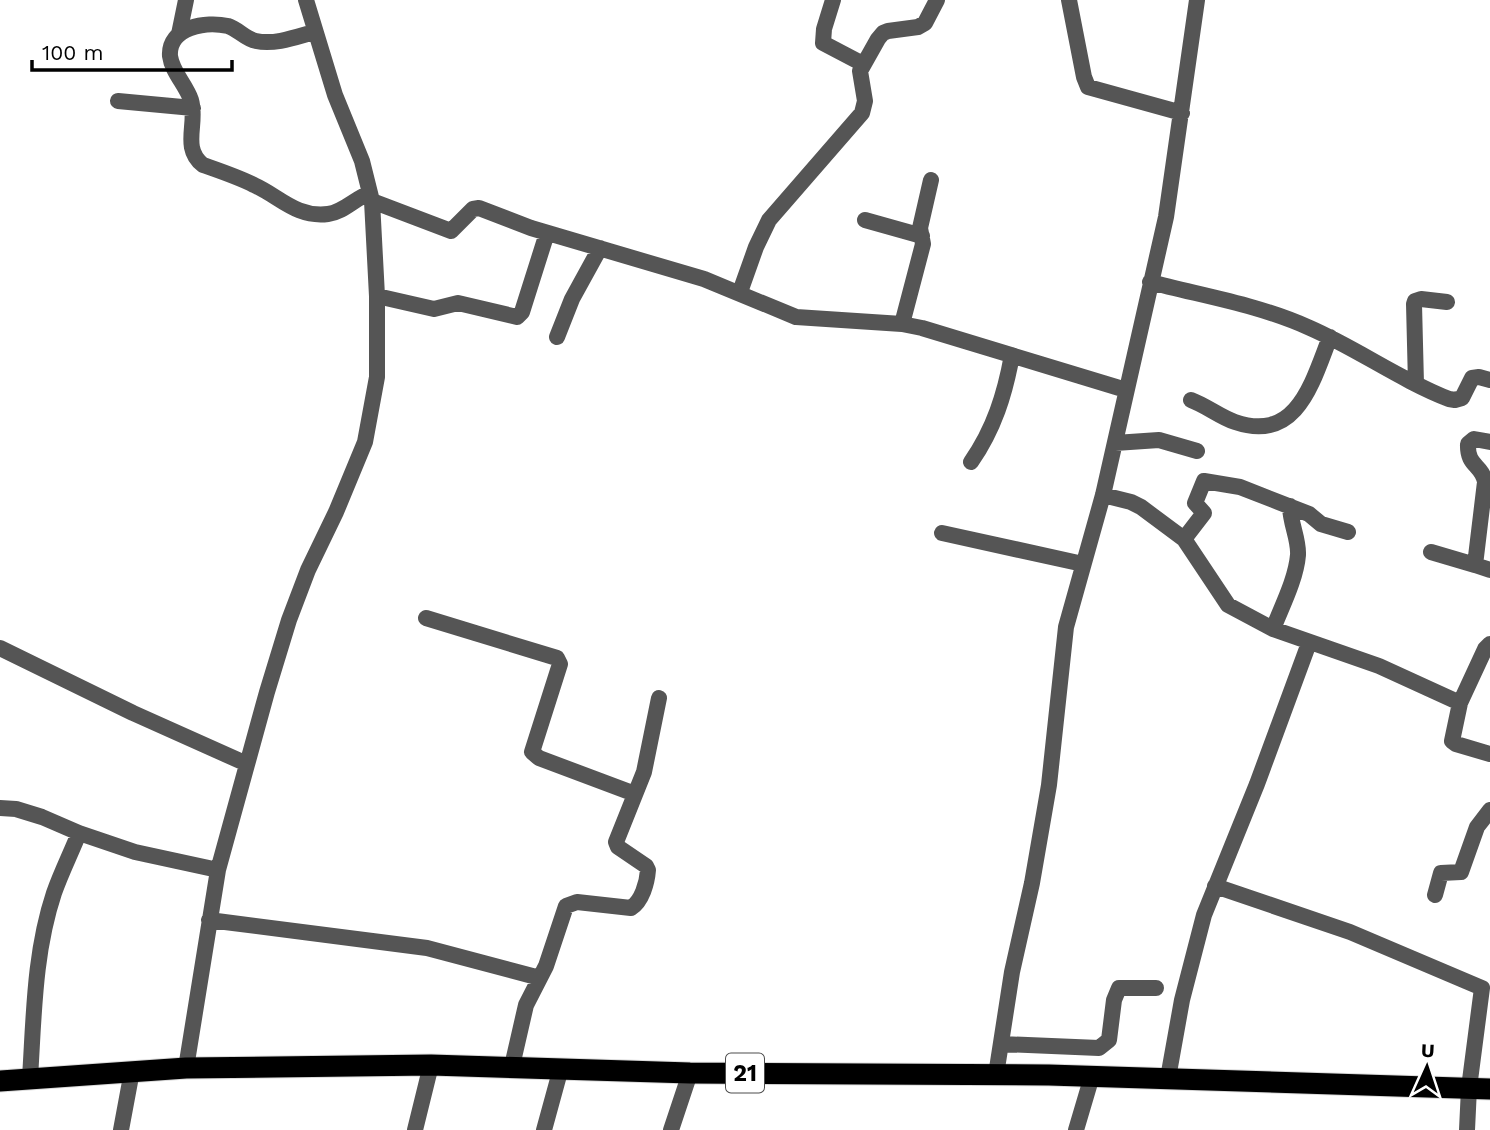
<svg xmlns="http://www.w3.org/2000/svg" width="1490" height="1130" viewBox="0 0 1490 1130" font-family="'Work Sans',sans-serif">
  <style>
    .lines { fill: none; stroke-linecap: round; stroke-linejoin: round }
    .highway-casing { stroke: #dbdbdb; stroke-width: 23 }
    .minor { stroke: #555; stroke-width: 16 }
    .highway { stroke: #000; stroke-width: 21 }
    .labels { text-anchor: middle; stroke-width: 7; stroke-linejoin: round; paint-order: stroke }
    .shield { fill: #fff; stroke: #4c4c4c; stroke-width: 2 }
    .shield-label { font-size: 23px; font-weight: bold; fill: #000 }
  </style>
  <rect width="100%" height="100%" fill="#fff"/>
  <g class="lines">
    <defs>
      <path id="highway" d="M0,1081L186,1068L431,1065L690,1073L1049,1075L1490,1089"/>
    </defs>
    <use href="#highway" class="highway-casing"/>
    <path class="minor" d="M833,0L824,29L823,43L863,64
      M1069,0L1084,77L1088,87L1182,113
      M314,32C296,37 275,45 256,41C245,39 238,29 228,26C206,21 168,27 170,56C172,72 186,85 191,100C198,123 181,148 203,165C220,171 238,177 254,185C279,196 296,218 328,214C344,212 355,198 370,193
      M179,34L186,0
      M118,101L193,108
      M372,201L451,231L473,209L479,208L531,228L704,279L796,317L902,324L922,328L1126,390
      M865,220L922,236
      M1150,282C1203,296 1260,305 1310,328C1358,349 1400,380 1449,399L1455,400L1462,398L1472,378L1479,377L1490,380
      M740,292L756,247L769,220L862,113L865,101L860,71L878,39L883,33L888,31L918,27L925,23L937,0
      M377,296L434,309L458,303L517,317L522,312L547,233
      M902,324L923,244L920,228L931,180
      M557,337L572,299L600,248
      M1416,384L1414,304L1415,301L1421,299L1447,302
      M1191,400C1207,406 1220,417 1235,422C1297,443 1312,383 1330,337
      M1490,442L1474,439L1468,444C1467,467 1482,464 1485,482L1475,565L1490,570
      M1115,443L1159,440L1197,451
      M971,462C994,429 1005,394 1012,355
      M1103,495L1131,502L1141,507L1184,539L1228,605L1273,629L1379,666L1460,703
      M942,533L1083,564
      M1184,539L1204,513L1195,503L1204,481L1240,487L1309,514L1321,524L1348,532
      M1431,552L1475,565
      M426,618L557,658L560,664L532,752L539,758L635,794
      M1273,629C1282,606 1296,579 1298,555C1299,539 1290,523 1290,506
      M1490,644L1485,649L1460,703L1452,741L1456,744L1490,754
      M0,648L133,713L247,764
      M0,808L16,809L42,817L79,833L135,852L218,870
      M1215,886L1350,932L1482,988L1469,1088L1467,1130
      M1435,895L1441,873L1461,872L1477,827L1490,810
      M209,920L427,948L540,978
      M1001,1044L1099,1048L1109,1040L1114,1000L1119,988H1156
      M512,1066L526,1005L546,966L566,906L577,902L631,908C642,901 647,883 648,870L646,866L618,847L616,842L644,772L659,698
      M186,1068L218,870L267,692L289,620L308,570L336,512L365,442L377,377V296L372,201L362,161L335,95L306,0
      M996,1075L1012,972L1032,883L1049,785L1066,627L1103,495L1166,217L1197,0
      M30,1078C34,1016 34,953 54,893C61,873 71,853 79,833
      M1168,1078L1182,1000L1204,915L1257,784L1309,643
      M121,1130L132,1071
      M415,1130L431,1065
      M544,1130L561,1068
      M671,1130L690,1073
      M1076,1130L1092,1076"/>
    <use href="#highway" class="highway"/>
  </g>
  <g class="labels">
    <rect class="shield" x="726" y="1053.5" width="38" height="39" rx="5"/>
    <g class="shield-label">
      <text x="745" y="1081">21</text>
    </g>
  </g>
  <g transform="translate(1427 1067) rotate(3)" stroke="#ffffff" stroke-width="5" paint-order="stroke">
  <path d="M0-5L12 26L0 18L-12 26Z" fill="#000000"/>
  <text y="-10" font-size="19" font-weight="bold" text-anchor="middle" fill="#000000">U</text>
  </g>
  <path d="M32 60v10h200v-10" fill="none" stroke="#000000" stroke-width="3.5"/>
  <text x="42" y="60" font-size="21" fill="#000000" stroke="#ffffff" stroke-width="5" paint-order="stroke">100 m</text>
</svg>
